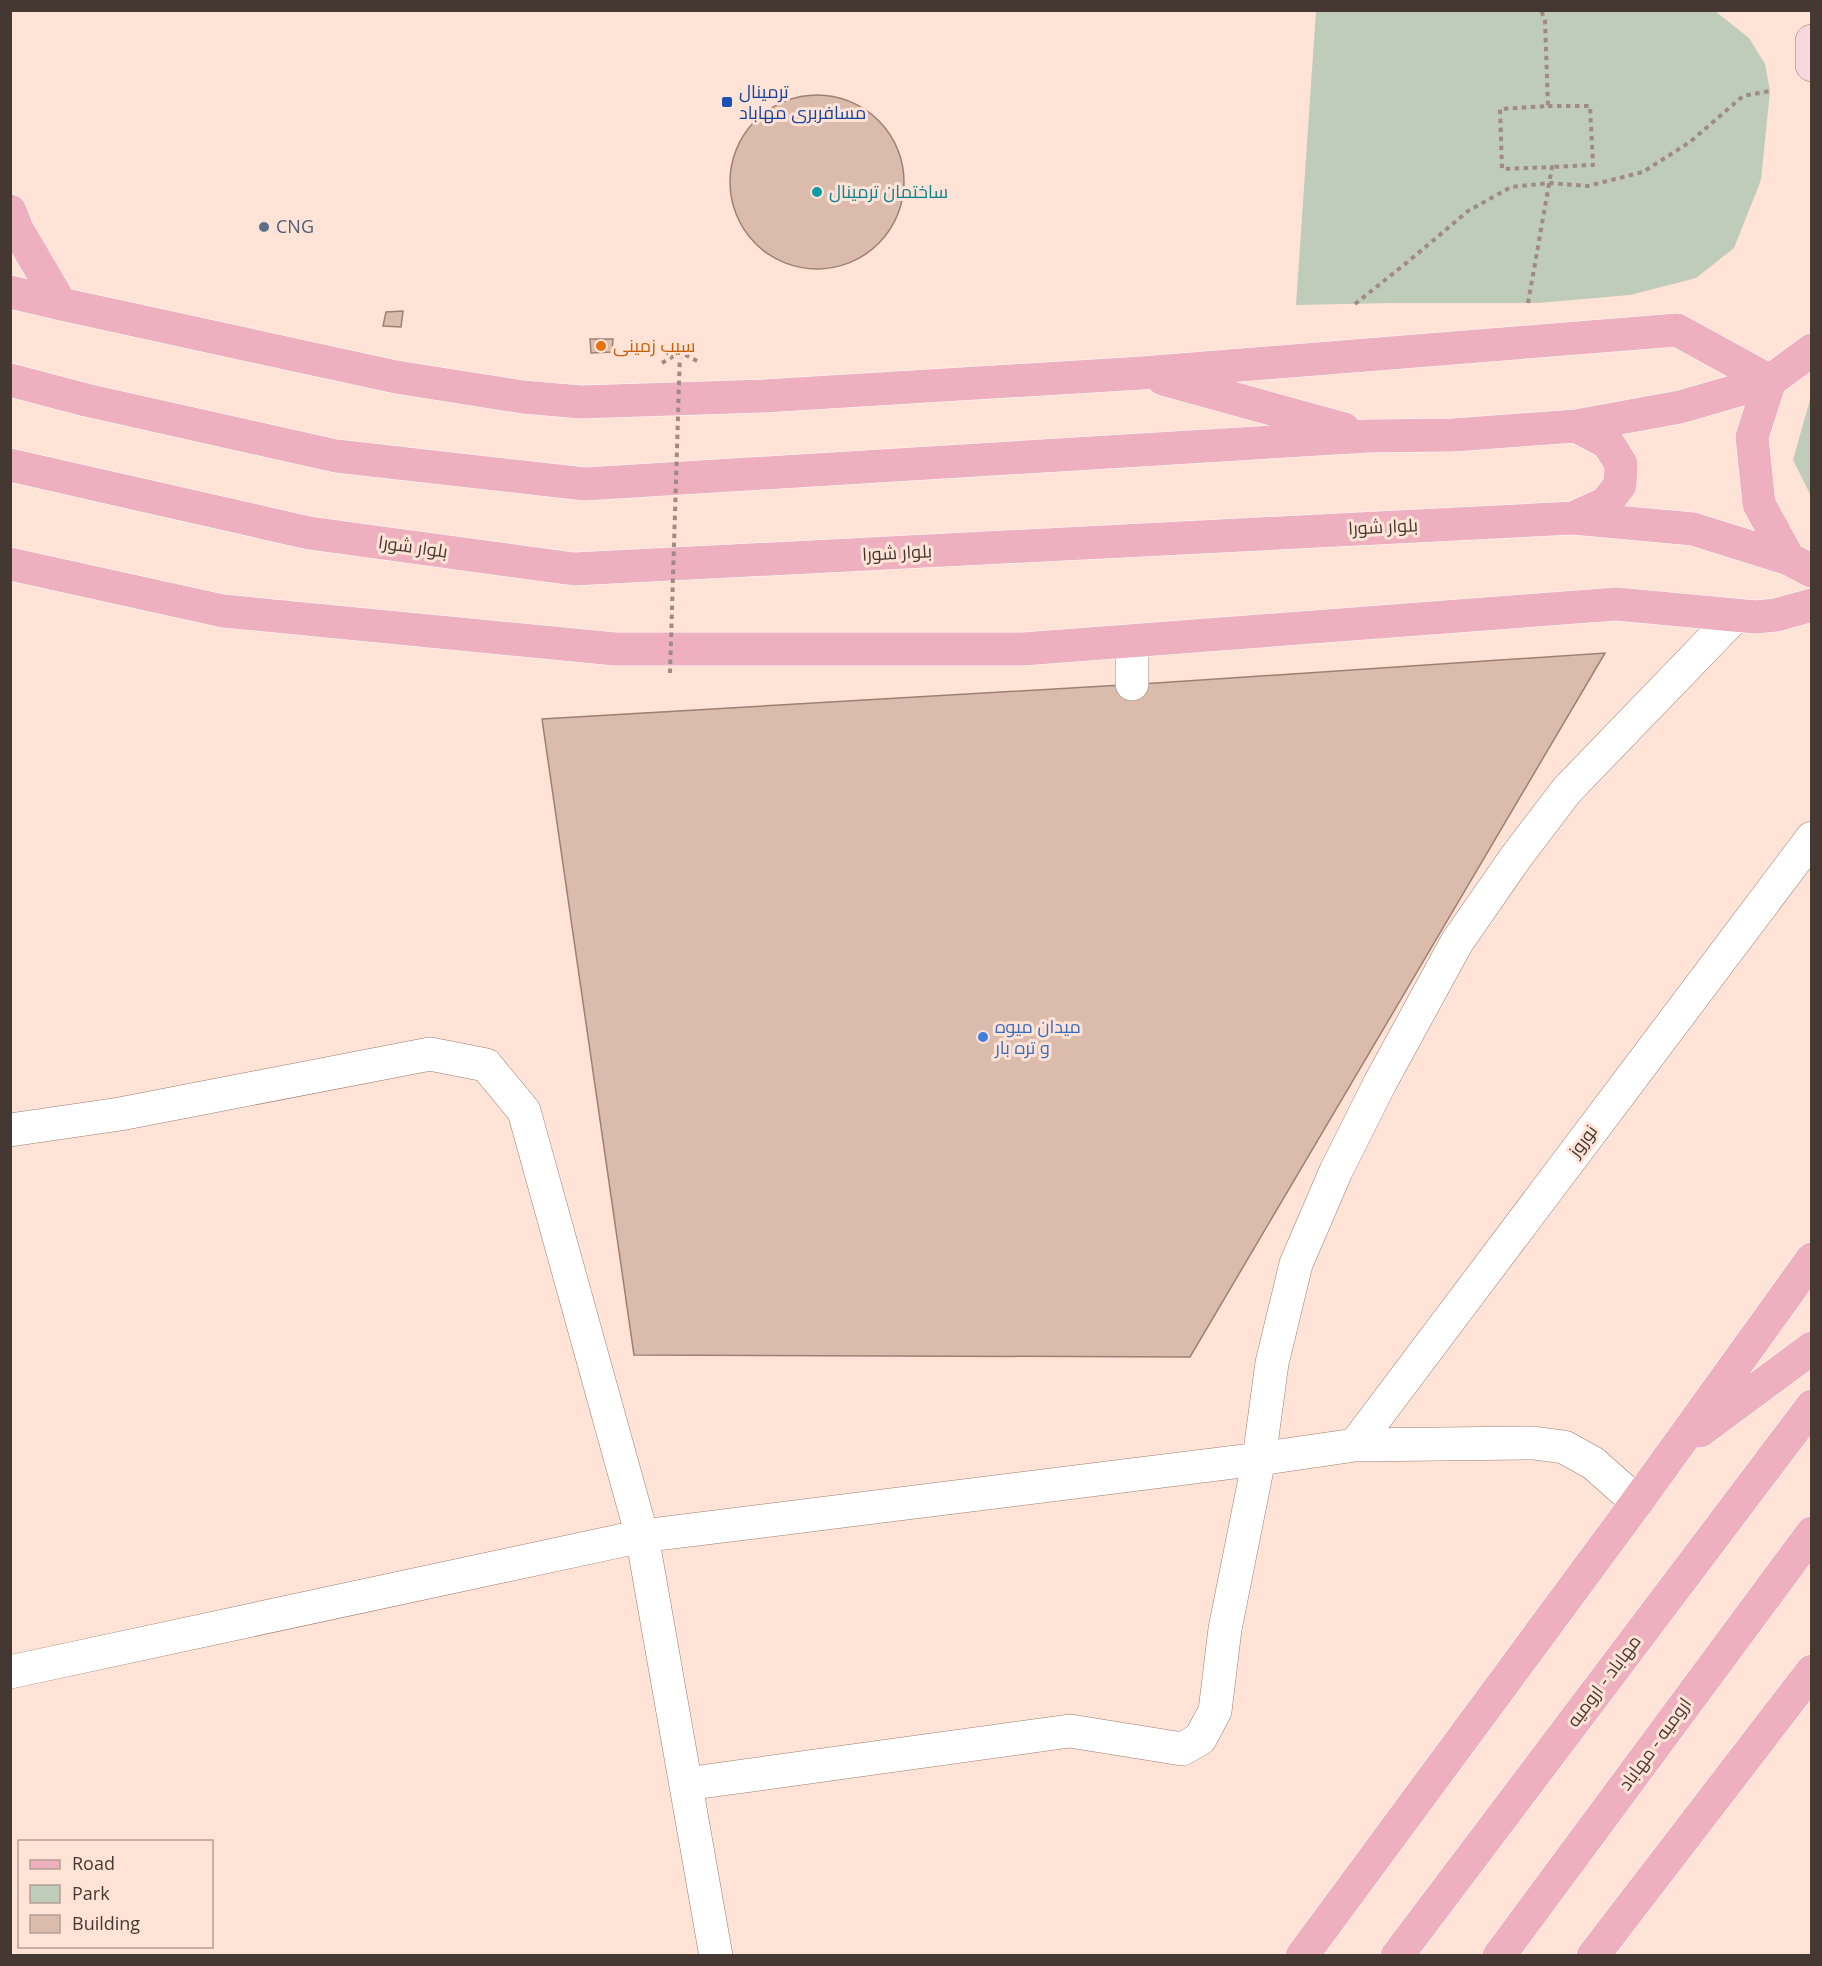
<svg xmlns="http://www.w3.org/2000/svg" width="1822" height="1966" viewBox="0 0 1822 1966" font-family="'Open Sans',Cairo,sans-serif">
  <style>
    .green { fill: #bfccba }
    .building { fill: #dbbbab; stroke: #9e8071; stroke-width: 1.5 }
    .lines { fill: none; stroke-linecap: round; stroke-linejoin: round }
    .minor-casing { stroke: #9b7d6f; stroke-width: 34 }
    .secondary-casing { stroke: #9b7d6f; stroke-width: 34 }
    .primary-casing { stroke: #fff; stroke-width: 34 }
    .path { stroke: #9f8b82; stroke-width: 4; stroke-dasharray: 4.5 4.5; stroke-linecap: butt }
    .minor { stroke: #fff; stroke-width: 33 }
    .secondary { stroke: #f6d8df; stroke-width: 33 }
    .primary { stroke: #eeb0bf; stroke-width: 33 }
    .path-bridge { stroke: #9f8b82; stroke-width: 4; stroke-dasharray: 4.5 4.5; stroke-linecap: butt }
    .transit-dot { fill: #1a4fb4; stroke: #fee3d6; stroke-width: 2 }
    .culture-dot { fill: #0f9aa8; stroke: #fee3d6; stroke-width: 2 }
    .service-dot { fill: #5c6f8a; stroke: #fee3d6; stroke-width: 2 }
    .food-dot { fill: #e8710a; stroke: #fee3d6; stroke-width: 2 }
    .shop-dot { fill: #3f7fe0; stroke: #fee3d6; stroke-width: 2 }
    .labels { text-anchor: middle; stroke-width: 6; stroke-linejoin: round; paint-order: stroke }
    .transit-label { font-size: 18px; fill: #164399; stroke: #fee3d6; text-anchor: start }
    .culture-label { font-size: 18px; fill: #0d838f; stroke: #fee3d6; text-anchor: start }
    .service-label { font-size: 18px; fill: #4e5e75; stroke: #fee3d6; text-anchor: start }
    .food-label { font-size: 18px; fill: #c56008; stroke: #fee3d6; text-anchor: start }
    .street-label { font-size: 18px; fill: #453832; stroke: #fee3d6 }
    .shop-label { font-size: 18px; fill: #366cbe; stroke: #fee3d6; text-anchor: start }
  </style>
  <rect width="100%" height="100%" fill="#fee3d6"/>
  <path class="green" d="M1316,11H1715L1749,38L1765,64L1770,91L1761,180L1734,248L1696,278L1630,295L1538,303H1390L1296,305Z
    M1811,396V496L1793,460Z"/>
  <path class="building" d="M730 182a87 87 0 1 1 174 0a87 87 0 1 1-174 0Z
    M403,311L401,327L383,326L386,312Z
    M590,339H613L612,352L591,353Z
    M1605,653L1190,1357L634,1355L542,719L1156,683Z"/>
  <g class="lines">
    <defs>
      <path id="minor" d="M1132,684V641
        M10,1130L120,1114L430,1054L486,1065L524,1111L642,1536L716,1956
        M1355,1445L1812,838
        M10,1672L642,1536L1259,1459L1355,1445L1533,1443L1564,1447L1593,1463L1637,1502
        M686,1784L1070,1731L1182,1749L1200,1739L1215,1711L1225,1629L1259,1459L1272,1363L1296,1264L1336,1171L1380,1083L1457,942L1516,857L1567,790L1735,616"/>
      <path id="secondary" d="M1812,41V65"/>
      <path id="primary" d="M10,211L17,229L61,304
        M10,292L61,304L396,377L523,397L581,402L764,396L1142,373L1677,330L1770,381
        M1812,350L1770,381L1752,437L1759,504L1789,559L1812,571
        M1163,379L1344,429
        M10,380L86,400L336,456L585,484L1369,436L1453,435L1576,426L1680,407L1770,381
        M10,465L309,533L574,569L1573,518L1693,529L1789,559
        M1573,518L1606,503L1620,485L1621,464L1608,443L1576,426
        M10,564L223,611L615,649H1023L1616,604L1756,617L1776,615L1812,605
        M1700,1431L1812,1348
        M1302,1956L1637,1502L1812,1259
        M1397,1956L1812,1406
        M1499,1956L1812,1533
        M1593,1956L1812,1671"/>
    </defs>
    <use href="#minor" class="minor-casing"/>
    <use href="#secondary" class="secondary-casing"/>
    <use href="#primary" class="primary-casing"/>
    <path class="path" d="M1548,106H1590L1593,165L1552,167
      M1528,303L1552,167L1502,169L1500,109L1548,106L1545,20L1541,10
      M1355,304L1410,260L1468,211L1511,187L1549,183L1588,186L1643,172L1690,142L1743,96L1770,91
      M662,363L680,352L699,362"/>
    <use href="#minor" class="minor"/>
    <use href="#secondary" class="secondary"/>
    <use href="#primary" class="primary"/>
    <path class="path-bridge" d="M670,673L680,352"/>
  </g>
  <rect class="transit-dot" x="721" y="96" width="12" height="12" rx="3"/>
  <circle class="culture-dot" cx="817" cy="192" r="6"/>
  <circle class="service-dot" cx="264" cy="227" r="6"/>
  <circle class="food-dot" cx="601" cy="346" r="6"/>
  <circle class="shop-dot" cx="983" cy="1037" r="6"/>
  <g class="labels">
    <g class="transit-label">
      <text x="739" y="98">ترمینال<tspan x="739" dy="21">مسافربری مهاباد</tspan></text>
    </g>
    <g class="culture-label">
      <text x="829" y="198">ساختمان ترمینال</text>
    </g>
    <g class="service-label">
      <text x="276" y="233">CNG</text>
    </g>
    <g class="food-label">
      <text x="613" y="352">سیب زمینی</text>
    </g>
    <g class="street-label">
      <text transform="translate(1383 527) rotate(-3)" y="6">بلوار شورا</text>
      <text transform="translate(413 547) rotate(8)" y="6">بلوار شورا</text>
      <text transform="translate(897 553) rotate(-3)" y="6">بلوار شورا</text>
      <text transform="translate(1583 1141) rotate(-53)" y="6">نوروز</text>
      <text transform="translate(1604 1681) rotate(-53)" y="6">مهاباد - ارومیه</text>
      <text transform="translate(1655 1744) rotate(-54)" y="6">ارومیه - مهاباد</text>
    </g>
    <g class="shop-label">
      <text x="995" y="1033">میدان میوه<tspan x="995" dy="21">و تره بار</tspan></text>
    </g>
  </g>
  <rect width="1822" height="1966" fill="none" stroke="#453832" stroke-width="24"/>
  <rect x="18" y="1840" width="195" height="108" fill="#fee3d6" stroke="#b49f94" stroke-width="1.5"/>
  <rect x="30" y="1860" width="30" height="9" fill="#eeb0bf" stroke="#b49f94" stroke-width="1.5"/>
  <text x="72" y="1870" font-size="18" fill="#453832">Road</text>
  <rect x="30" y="1885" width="30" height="18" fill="#bfccba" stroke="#b49f94" stroke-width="1.5"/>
  <text x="72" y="1900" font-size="18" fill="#453832">Park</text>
  <rect x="30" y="1915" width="30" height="18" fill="#dbbbab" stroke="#b49f94" stroke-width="1.5"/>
  <text x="72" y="1930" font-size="18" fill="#453832">Building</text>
</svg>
